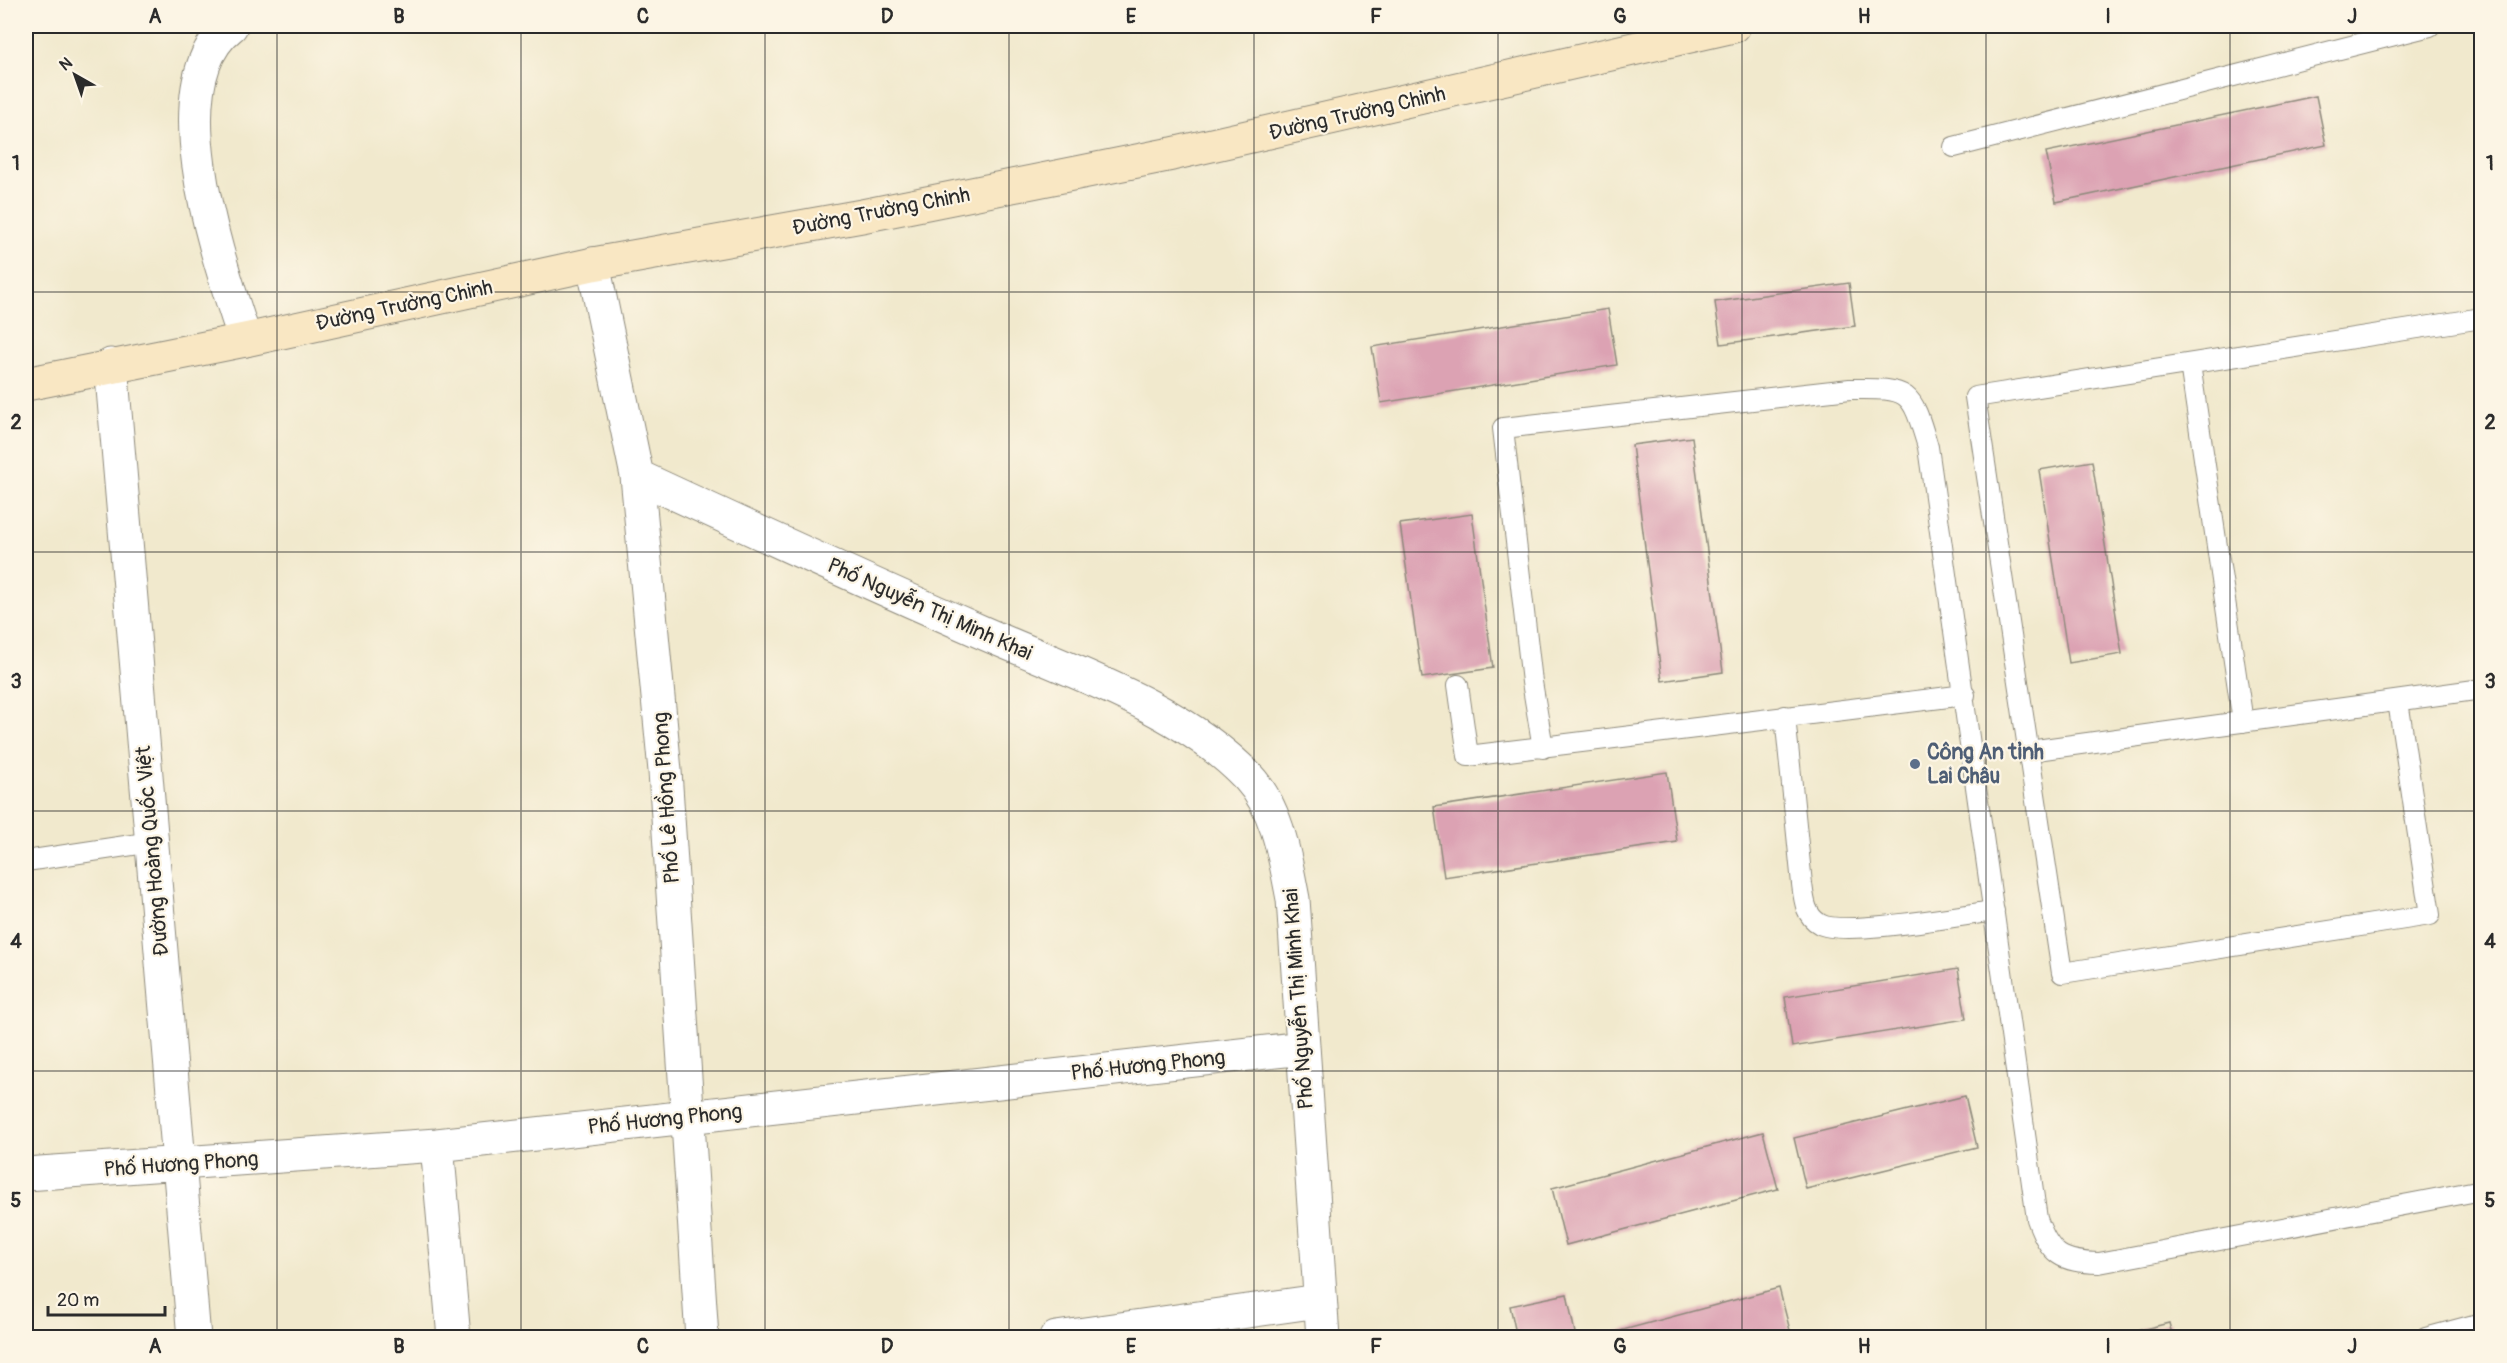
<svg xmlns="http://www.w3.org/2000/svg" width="2507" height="1363" viewBox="0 0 2507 1363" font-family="Pangolin,sans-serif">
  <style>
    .building { fill: #dca2b3 }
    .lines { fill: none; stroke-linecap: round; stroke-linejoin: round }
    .service-casing { stroke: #8e8a7c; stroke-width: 22 }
    .minor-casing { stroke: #8e8a7c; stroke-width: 35 }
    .secondary-casing { stroke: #8e8a7c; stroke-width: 35 }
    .service { stroke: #fff; stroke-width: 20 }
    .minor { stroke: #fff; stroke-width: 33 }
    .secondary { stroke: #f9e7c3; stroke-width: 33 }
    .grid { fill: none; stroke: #2b2b2b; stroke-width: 1.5; stroke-opacity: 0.55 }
    .service-dot { fill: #5c6f8a; stroke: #fcf5e5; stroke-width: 2 }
    .labels { text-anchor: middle; stroke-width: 4.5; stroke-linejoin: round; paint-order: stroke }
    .street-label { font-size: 21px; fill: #2b2b2b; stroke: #fcf5e5 }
    .service-label { font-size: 21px; font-weight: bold; fill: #4e5e75; stroke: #fcf5e5; text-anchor: start }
    .neatline { fill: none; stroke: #2b2b2b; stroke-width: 2 }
    .grid-label { font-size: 20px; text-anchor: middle; font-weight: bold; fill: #2b2b2b }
  </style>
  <rect width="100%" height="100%" fill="#fcf5e5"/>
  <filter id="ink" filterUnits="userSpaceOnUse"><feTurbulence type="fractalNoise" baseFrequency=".0167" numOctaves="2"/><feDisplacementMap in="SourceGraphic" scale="12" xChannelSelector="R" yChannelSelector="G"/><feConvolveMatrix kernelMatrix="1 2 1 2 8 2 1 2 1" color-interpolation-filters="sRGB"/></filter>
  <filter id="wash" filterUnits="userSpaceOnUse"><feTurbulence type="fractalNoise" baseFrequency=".008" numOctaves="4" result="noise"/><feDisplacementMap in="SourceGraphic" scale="24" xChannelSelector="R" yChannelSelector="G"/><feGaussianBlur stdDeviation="1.35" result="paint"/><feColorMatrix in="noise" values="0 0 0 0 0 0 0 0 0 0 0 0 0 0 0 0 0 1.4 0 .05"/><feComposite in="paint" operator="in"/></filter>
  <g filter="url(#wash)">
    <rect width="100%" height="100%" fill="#f1e9cd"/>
    <g id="blocks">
      <path class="building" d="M2316,96L2326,145L2056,202L2046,152Z
        M1849,283L1855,326L1721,344L1715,302Z
        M1608,309L1617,365L1381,403L1372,347Z
        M2482,388V419L2480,420L2475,389Z
        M1692,437L1723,672L1662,681L1632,445Z
        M2092,461L2122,654L2069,663L2039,470Z
        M1472,514L1493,668L1422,678L1400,524Z
        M1667,772L1677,842L1444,877L1434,807Z
        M1958,969L1966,1019L1792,1047L1785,997Z
        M1965,1096L1977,1147L1806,1189L1794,1138Z
        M1763,1132L1778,1189L1566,1245L1552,1188Z
        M1779,1288L1792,1338H1597V1337Z
        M1567,1294L1576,1338H1517L1510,1306Z
        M2169,1323L2173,1338H2112V1337Z"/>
    </g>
  </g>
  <g filter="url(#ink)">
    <use href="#blocks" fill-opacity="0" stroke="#8e8a7c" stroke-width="1.5"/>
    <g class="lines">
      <defs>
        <path id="service" d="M1954,147L2430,26
          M2190,364L2243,722
          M1458,685L1468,756L1965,695
          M2398,701L2430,915L2062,973L1975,397L2482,318
          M1785,716L1802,884C1804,899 1805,916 1820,924C1843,937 1962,915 1994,911
          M1543,748L1532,682L1503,428L1850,389C1911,388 1911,390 1928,447L2037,1219C2050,1255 2061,1262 2099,1263L2482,1190
          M2029,751L2482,689
          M26,861L152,842
          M2426,1338L2482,1323"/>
        <path id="minor" d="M231,26C155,84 221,265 245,340
          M593,264L637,476L665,771L702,1338
          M111,365L194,1338
          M637,476C751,529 865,581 979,631C1067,670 1182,707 1248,777C1278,809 1285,858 1293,899L1323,1338
          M437,1145L454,1338
          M26,1174L437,1145L1303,1048
          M1056,1338L1319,1301"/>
        <path id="secondary" d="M26,384L245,340L593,264L862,216L1172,154L1734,26"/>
      </defs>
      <use href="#service" class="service-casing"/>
      <use href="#minor" class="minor-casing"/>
      <use href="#secondary" class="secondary-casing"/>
      <use href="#service" class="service"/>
      <use href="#minor" class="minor"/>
      <use href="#secondary" class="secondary"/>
    </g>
  </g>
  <path class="grid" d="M277,26V1338M521,26V1338M765,26V1338M1009,26V1338M1254,26V1338M1498,26V1338M1742,26V1338M1986,26V1338M2230,26V1338M26,292H2482M26,552H2482M26,811H2482M26,1071H2482"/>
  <circle class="service-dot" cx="1915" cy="764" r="6"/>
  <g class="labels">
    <g class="street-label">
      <text transform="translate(1357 113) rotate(-13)" y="7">Đường Trường Chinh</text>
      <text transform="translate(881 211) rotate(-11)" y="7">Đường Trường Chinh</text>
      <text transform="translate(404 305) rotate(-12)" y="7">Đường Trường Chinh</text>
      <text transform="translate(930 609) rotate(24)" y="7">Phố Nguyễn Thị Minh Khai</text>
      <text transform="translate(666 798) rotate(-94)" y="7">Phố Lê Hồng Phong</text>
      <text transform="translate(152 851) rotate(-95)" y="7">Đường Hoàng Quốc Việt</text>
      <text transform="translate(1298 999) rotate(-94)" y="7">Phố Nguyễn Thị Minh Khai</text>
      <text transform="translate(1148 1065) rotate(-6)" y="7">Phố Hương Phong</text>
      <text transform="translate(665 1119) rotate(-6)" y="7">Phố Hương Phong</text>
      <text transform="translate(181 1164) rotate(-4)" y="7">Phố Hương Phong</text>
    </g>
    <g class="service-label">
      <text x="1927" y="759">Công An tỉnh<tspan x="1927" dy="24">Lai Châu</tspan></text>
    </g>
  </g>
  <rect width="2507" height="1363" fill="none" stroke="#fcf5e5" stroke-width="66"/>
  <g transform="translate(75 75) rotate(320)" stroke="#fcf5e5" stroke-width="4.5" paint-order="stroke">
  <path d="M0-4.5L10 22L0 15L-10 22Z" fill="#2b2b2b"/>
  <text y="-9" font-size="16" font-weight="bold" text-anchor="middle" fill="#2b2b2b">N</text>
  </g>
  <path d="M48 1306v9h117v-9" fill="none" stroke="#2b2b2b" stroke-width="3"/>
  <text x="57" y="1306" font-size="18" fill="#2b2b2b" stroke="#fcf5e5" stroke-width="4.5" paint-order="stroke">20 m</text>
  <rect x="33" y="33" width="2441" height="1297" class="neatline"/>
  <g class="grid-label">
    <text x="155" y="23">A</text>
    <text x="399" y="23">B</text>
    <text x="643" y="23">C</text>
    <text x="887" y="23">D</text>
    <text x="1131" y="23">E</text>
    <text x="1376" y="23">F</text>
    <text x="1620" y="23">G</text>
    <text x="1864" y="23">H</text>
    <text x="2108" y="23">I</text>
    <text x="2352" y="23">J</text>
    <text x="16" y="170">1</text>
    <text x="2490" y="170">1</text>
    <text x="16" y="429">2</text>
    <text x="2490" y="429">2</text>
    <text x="16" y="688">3</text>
    <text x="2490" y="688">3</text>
    <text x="16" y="948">4</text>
    <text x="2490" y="948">4</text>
    <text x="16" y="1207">5</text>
    <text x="2490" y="1207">5</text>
    <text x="155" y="1353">A</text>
    <text x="399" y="1353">B</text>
    <text x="643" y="1353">C</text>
    <text x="887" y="1353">D</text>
    <text x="1131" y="1353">E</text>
    <text x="1376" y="1353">F</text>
    <text x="1620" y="1353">G</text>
    <text x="1864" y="1353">H</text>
    <text x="2108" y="1353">I</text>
    <text x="2352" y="1353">J</text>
  </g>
</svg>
